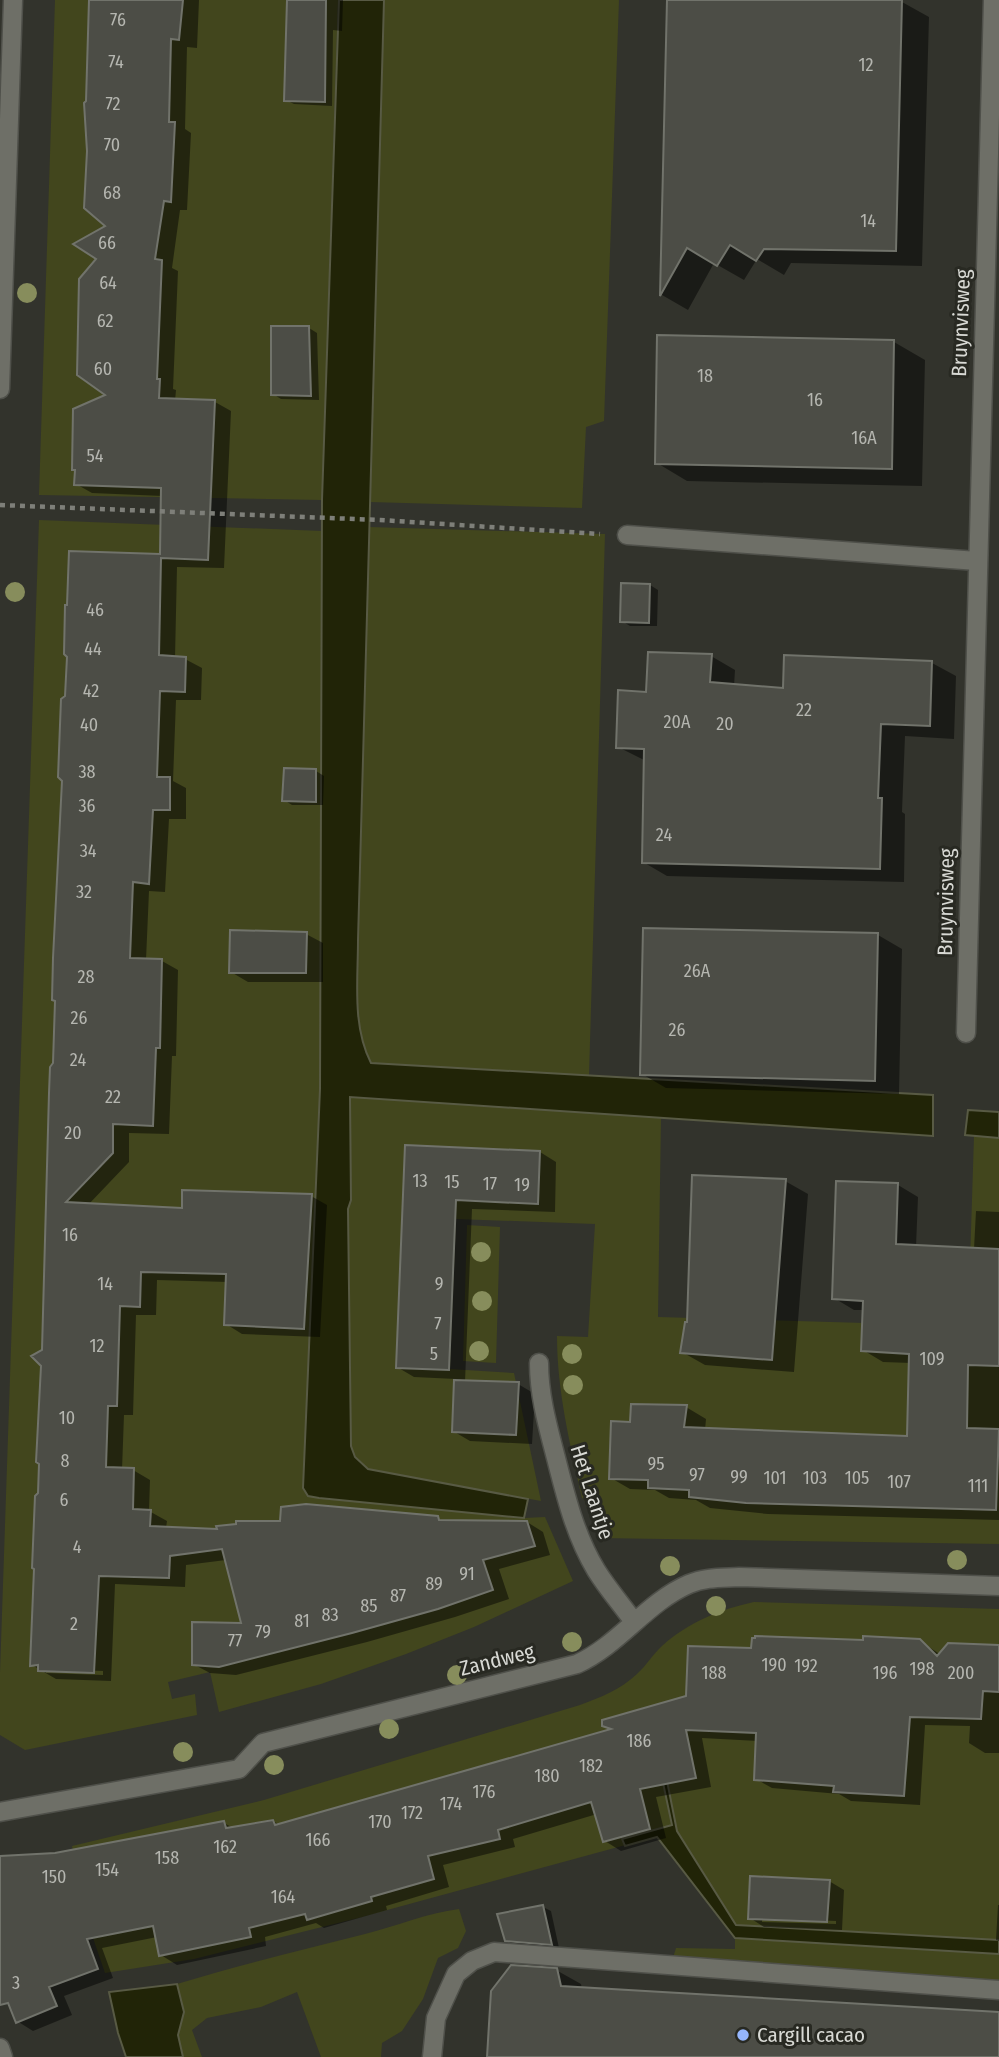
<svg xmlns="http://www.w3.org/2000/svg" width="999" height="2057" viewBox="0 0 999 2057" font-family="'Fira Sans Condensed',sans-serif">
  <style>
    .green { fill: #42461d }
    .water { fill: #212407; stroke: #585a44; stroke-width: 2 }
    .shadow { fill: #0007; fill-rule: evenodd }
    .building { fill: #4c4d46; stroke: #71736b; stroke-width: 2 }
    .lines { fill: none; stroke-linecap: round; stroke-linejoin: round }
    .service-casing { stroke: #4f504a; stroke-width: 21 }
    .minor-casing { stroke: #4f504a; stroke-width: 21 }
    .path { stroke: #7e7f79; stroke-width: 4.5; stroke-dasharray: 5 5; stroke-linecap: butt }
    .service { stroke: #6e6f67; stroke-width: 18 }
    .minor { stroke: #6e6f67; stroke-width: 18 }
    .tree { fill: #878d5c }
    .poi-dot { fill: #95b6fd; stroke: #282922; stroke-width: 2.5 }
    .labels { text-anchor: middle; stroke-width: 6; stroke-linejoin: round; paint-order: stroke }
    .number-label { font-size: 18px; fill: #b5b6b0 }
    .street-label { font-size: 21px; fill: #d8d9d4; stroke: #282922 }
    .poi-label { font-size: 21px; fill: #d8d9d4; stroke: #282922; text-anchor: start }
  </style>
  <rect width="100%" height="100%" fill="#32332c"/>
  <path class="green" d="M55,0H338L322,500L39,495Z
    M384,0H619L604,421L586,427L582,508L370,502Z
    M39,520L322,531L320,1089L303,1488L524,1518L545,1517L573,1581L474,1627L406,1654L321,1684L219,1712L210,1672L168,1682L172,1699L195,1694L197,1715L25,1750L0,1735V1673Z
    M369,527L605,534L589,1076L371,1064L363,1049L358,1022V940Z
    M350,1097L661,1118L658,1317L968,1326L974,1136L999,1138V1544L598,1538L584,1499L582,1498C570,1444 557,1391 557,1336L588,1337L595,1224L456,1219L450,1369L514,1373L541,1501L368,1469L355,1457L351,1446L348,1209L351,1200Z
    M467,1225L500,1227L496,1363L463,1361Z
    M754,1602L999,1609V1942L736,1925L677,1831L358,1918L194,1959L105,1973L94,1941L72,1846L264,1800L580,1705C601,1697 620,1690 637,1674C646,1666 653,1654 662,1646C687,1623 721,1609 754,1602Z
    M459,1909L466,1931L458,1948L438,1958L423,1999L402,2031L382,2043L381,2057H321L297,1992L261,2007L207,2018L192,2030L202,2057H183L178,2035L184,2012L177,1984C239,1965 302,1950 365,1934C397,1926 427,1913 459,1909Z
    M735,1938L999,1954V1983L672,1961L676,1948L735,1949Z"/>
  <path class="water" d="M339,0H384L358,940C358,981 352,1026 371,1063L933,1095V1136L350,1097L351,1200L348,1209L351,1446L355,1457L368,1469L528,1499L524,1518L319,1498L308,1496L303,1488L320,1089L322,500Z
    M968,1110L999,1112V1138L965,1135Z
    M666,1776L677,1831L736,1925L999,1940V1954L735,1938L657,1837L625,1846L622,1839L672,1825L662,1778Z
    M177,1984L184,2012L178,2035L183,2057H126L118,2033L109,1992Z"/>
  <path class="shadow" d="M93,0H199L197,48L187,47L185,129L191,133L187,210H180L172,268L178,271L173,389L176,390L175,401L215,402L231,411L224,568L177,567L175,658L185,659L202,668L201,700H176L173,781L186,788V819H169L165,892L149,891L146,960L162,961L178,970L176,1056H172L169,1134L129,1133V1162L88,1205L183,1210L311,1196L327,1205L320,1337L242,1334L226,1324L228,1282L157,1280L156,1315H136L133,1415H124L122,1470H133L150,1480L149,1511L167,1521L166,1528L219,1531L437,1518L444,1522H527L543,1532L550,1555L499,1569L509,1599L455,1617L367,1642L236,1675L210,1673L193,1664L243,1625L226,1560L186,1565L185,1587L115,1584L111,1681L56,1679L32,1665L55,1064L67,697V607L161,556L163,496L92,493L76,484L109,396L99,258L109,226ZM46,1669L103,1671V1675L46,1673Z
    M288,0H343L342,31L333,30L332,106L294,104L286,100Z
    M669,0L902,2L929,17L922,266L791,263L784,275L757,259L744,280L714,263L688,310L662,295Z
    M309,328L317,333L319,400L281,399L273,394Z
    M894,342L925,360L922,486L687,481L657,463Z
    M650,585L658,590L657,626H630L622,621Z
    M711,656L735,670L734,686L785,690L932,663L956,676L954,739L905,736L902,812L905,814L904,882L667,876L643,862L646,761L618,747L647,694Z
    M316,771L324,776L323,805H292L284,800Z
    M306,934L323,943V982H248L231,972Z
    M878,935L902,949L899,1094L666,1088L642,1074Z
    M407,1147L540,1152L556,1162L555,1212L472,1209L465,1382L518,1384L535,1394L532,1444L470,1441L453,1431L456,1379L414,1377L397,1367Z
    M785,1181L808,1194L794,1372L705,1365L682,1352Z
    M898,1185L918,1197L916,1247L974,1249L976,1211L999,1212V1520L768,1514L710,1508L696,1500L669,1498L655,1490L630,1489L611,1478L632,1424L686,1407L706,1419L705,1430L909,1437L911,1363L883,1362L863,1350L864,1310H854L834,1298Z
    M920,1641L941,1655L999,1646V1753H985L969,1743L970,1726L925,1725L920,1805L851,1801L839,1794L772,1788L756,1779L758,1741L702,1738L711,1787L656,1797L666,1838L621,1851L605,1841L597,1814L513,1839L515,1847L443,1865L449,1887L386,1906L387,1910L324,1928L316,1923L265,1937L266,1946L177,1965L161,1955L157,1937L102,1948L113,1978L64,1996L72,2015L33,2031L17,2021L5,1995L0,1997V1858L55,1855L224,1823L233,1828L273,1821L280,1825L612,1730L604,1725L688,1698L753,1650Z
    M829,1881L844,1890L842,1930L764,1927L750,1918ZM762,1918L836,1921V1924L762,1922Z
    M998,1905H999V1941L996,1940Z
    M543,1907L551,1911L559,1948L514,1945L506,1940Z
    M556,1970L581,1984L582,1989L999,2014V2057H488Z"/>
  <path class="building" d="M89,0H183L179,40L171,39L169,122H175L171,202L164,201L155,259L162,260L157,379H160L159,398L215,400L208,560L161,558L159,655L186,657L185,692L160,691L157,777H170V810H153L149,884L133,882L130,958L162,959L160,1048H156L153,1126L113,1124V1153L66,1202L182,1208V1190L312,1194L304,1329L224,1325L226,1274L141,1272L140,1307L120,1306L117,1406H108L106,1467L134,1468L133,1509L151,1510L150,1526L217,1529L216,1526L236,1524V1521H280L281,1507L306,1504L438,1516L439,1520L527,1521L535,1546L483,1560L493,1590L438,1609L352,1633L219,1667L192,1665V1622L241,1623L222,1549L170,1556L169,1578L99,1576L94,1673L38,1671V1665L30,1666L34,1569L32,1568L35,1496L38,1493L39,1464L36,1462L41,1366L31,1356L42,1350L49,1093L50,1067L53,1063L55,1001L52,1000L53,958L62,781L58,777L61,699L65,696L67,657L64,654L65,605H67L69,551L160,554L161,488L74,485L75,470H72L73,409L105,395L77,375L79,279L96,259L73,244L105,226L84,208L87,151L84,103L86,101Z
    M287,0H326L325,102L284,101Z
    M667,0H902L896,251L764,249L756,261L730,245L717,266L687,248L660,296Z
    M271,326H309L311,396L271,395Z
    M657,335L894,340L892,469L655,464Z
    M621,583L650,584L649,623L620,622Z
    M648,652L712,654L710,682L783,688L784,655L932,661L930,726L881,724L878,798H882L880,869L642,863L644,749L616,748L618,690L646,692Z
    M284,768L316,769V802L282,801Z
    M643,928L878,933L875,1081L640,1075Z
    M230,930L307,932L306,973H229Z
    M405,1145L540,1151L538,1204L456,1200L449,1370L396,1368Z
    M692,1175L786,1179L772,1360L680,1353L685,1322H687Z
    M836,1181L898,1183L896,1244L999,1249V1366L968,1365L967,1428L999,1429L996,1510L746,1503L689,1497V1490L648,1488V1480L609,1479L611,1421L630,1422L631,1404L687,1405L684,1427L907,1436L909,1354L861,1351L863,1301L832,1299Z
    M454,1380L519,1382L516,1435L452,1432Z
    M755,1636L863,1640V1636L920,1639L937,1656L948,1643L999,1645V1692L983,1691L981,1719L910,1717L904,1796L833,1792L834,1786L754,1780L756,1733L686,1730L696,1778L640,1789L650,1829L603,1842L591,1802L498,1830L500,1839L428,1856L434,1879L371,1897L372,1901L307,1920L305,1914L249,1928L251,1937L159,1956L153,1926L87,1939L98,1969L49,1987L57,2006L16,2023L8,2003L0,2005V1856L55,1853L224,1821L226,1828L273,1820L275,1825L611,1729L602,1726V1720L686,1696L688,1646L751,1648L752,1638H755Z
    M750,1876L830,1880L827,1922L748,1919Z
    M543,1905L552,1945L505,1941L497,1914Z
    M511,1965L557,1968L561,1986L999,2012V2057H487L491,1991Z"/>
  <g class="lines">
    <defs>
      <path id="service" d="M432,2057L436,2018L456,1974L472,1961L494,1952L999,1990"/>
      <path id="minor" d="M0,389L13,0
        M627,535L977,561
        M966,1033L993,0
        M539,1363C539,1396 548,1427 556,1458C566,1497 575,1535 596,1570C607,1588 622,1605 634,1622
        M0,1812L239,1769L263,1743L577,1664C619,1645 647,1602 689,1584C705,1577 722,1578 739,1577L999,1586
        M0,2048L3,2057"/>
    </defs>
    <use href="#service" class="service-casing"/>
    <use href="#minor" class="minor-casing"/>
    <path class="path" d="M0,505L380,520L600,534"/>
    <use href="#service" class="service"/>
    <use href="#minor" class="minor"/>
  </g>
  <g class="tree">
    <circle cx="27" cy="293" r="10"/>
    <circle cx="15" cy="592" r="10"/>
    <circle cx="481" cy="1252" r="10"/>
    <circle cx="482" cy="1301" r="10"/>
    <circle cx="479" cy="1351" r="10"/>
    <circle cx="572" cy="1354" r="10"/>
    <circle cx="573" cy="1385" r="10"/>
    <circle cx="957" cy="1560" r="10"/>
    <circle cx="670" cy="1566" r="10"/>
    <circle cx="716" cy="1606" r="10"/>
    <circle cx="572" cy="1642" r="10"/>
    <circle cx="457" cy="1675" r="10"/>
    <circle cx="389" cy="1729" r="10"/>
    <circle cx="183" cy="1752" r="10"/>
    <circle cx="274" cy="1765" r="10"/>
  </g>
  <circle class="poi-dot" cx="743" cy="2035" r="7"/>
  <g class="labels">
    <g class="number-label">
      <text x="118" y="26">76</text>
      <text x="116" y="68">74</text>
      <text x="866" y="71">12</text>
      <text x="113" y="110">72</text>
      <text x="112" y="151">70</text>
      <text x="112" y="199">68</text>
      <text x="868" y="227">14</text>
      <text x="107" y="249">66</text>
      <text x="108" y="289">64</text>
      <text x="105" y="327">62</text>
      <text x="103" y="375">60</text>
      <text x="705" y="382">18</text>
      <text x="815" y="406">16</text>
      <text x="864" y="444">16A</text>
      <text x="95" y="462">54</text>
      <text x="95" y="616">46</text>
      <text x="93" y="655">44</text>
      <text x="91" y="697">42</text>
      <text x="804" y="716">22</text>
      <text x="677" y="728">20A</text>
      <text x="725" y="730">20</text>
      <text x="89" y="731">40</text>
      <text x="87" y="778">38</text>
      <text x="87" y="812">36</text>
      <text x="664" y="841">24</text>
      <text x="88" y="857">34</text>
      <text x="84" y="898">32</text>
      <text x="697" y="977">26A</text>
      <text x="86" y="983">28</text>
      <text x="79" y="1024">26</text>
      <text x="677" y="1036">26</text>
      <text x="78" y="1066">24</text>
      <text x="113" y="1103">22</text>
      <text x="73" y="1139">20</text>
      <text x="420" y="1187">13</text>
      <text x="452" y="1188">15</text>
      <text x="490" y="1190">17</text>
      <text x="522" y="1191">19</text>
      <text x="70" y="1241">16</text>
      <text x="105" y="1290">14</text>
      <text x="439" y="1290">9</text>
      <text x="438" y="1330">7</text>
      <text x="97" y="1352">12</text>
      <text x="434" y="1360">5</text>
      <text x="932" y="1365">109</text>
      <text x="67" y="1424">10</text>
      <text x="65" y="1467">8</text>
      <text x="656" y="1470">95</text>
      <text x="697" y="1481">97</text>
      <text x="739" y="1483">99</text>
      <text x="775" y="1484">101</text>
      <text x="815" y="1484">103</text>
      <text x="857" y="1484">105</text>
      <text x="899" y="1488">107</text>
      <text x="978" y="1492">111</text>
      <text x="64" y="1506">6</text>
      <text x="77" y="1553">4</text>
      <text x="467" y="1580">91</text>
      <text x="434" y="1590">89</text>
      <text x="398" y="1602">87</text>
      <text x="369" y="1612">85</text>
      <text x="330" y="1621">83</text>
      <text x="302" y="1627">81</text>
      <text x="74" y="1630">2</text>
      <text x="263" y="1638">79</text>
      <text x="235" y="1647">77</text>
      <text x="774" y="1671">190</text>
      <text x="806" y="1672">192</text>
      <text x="922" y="1675">198</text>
      <text x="714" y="1679">188</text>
      <text x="885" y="1679">196</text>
      <text x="961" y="1679">200</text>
      <text x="639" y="1747">186</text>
      <text x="591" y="1772">182</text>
      <text x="547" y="1782">180</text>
      <text x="484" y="1798">176</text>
      <text x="451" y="1810">174</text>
      <text x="412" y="1819">172</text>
      <text x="380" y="1828">170</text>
      <text x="318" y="1846">166</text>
      <text x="225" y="1853">162</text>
      <text x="167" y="1864">158</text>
      <text x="107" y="1876">154</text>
      <text x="54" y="1883">150</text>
      <text x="283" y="1903">164</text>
      <text x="16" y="1989">3</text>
    </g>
    <g class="street-label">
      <text transform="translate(961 323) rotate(-88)" y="7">Bruynvisweg</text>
      <text transform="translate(946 902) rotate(-89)" y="7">Bruynvisweg</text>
      <text transform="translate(592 1492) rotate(72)" y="7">Het Laantje</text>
      <text transform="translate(497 1660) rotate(-14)" y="7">Zandweg</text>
    </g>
    <g class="poi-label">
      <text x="757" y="2042">Cargill cacao</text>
    </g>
  </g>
</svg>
